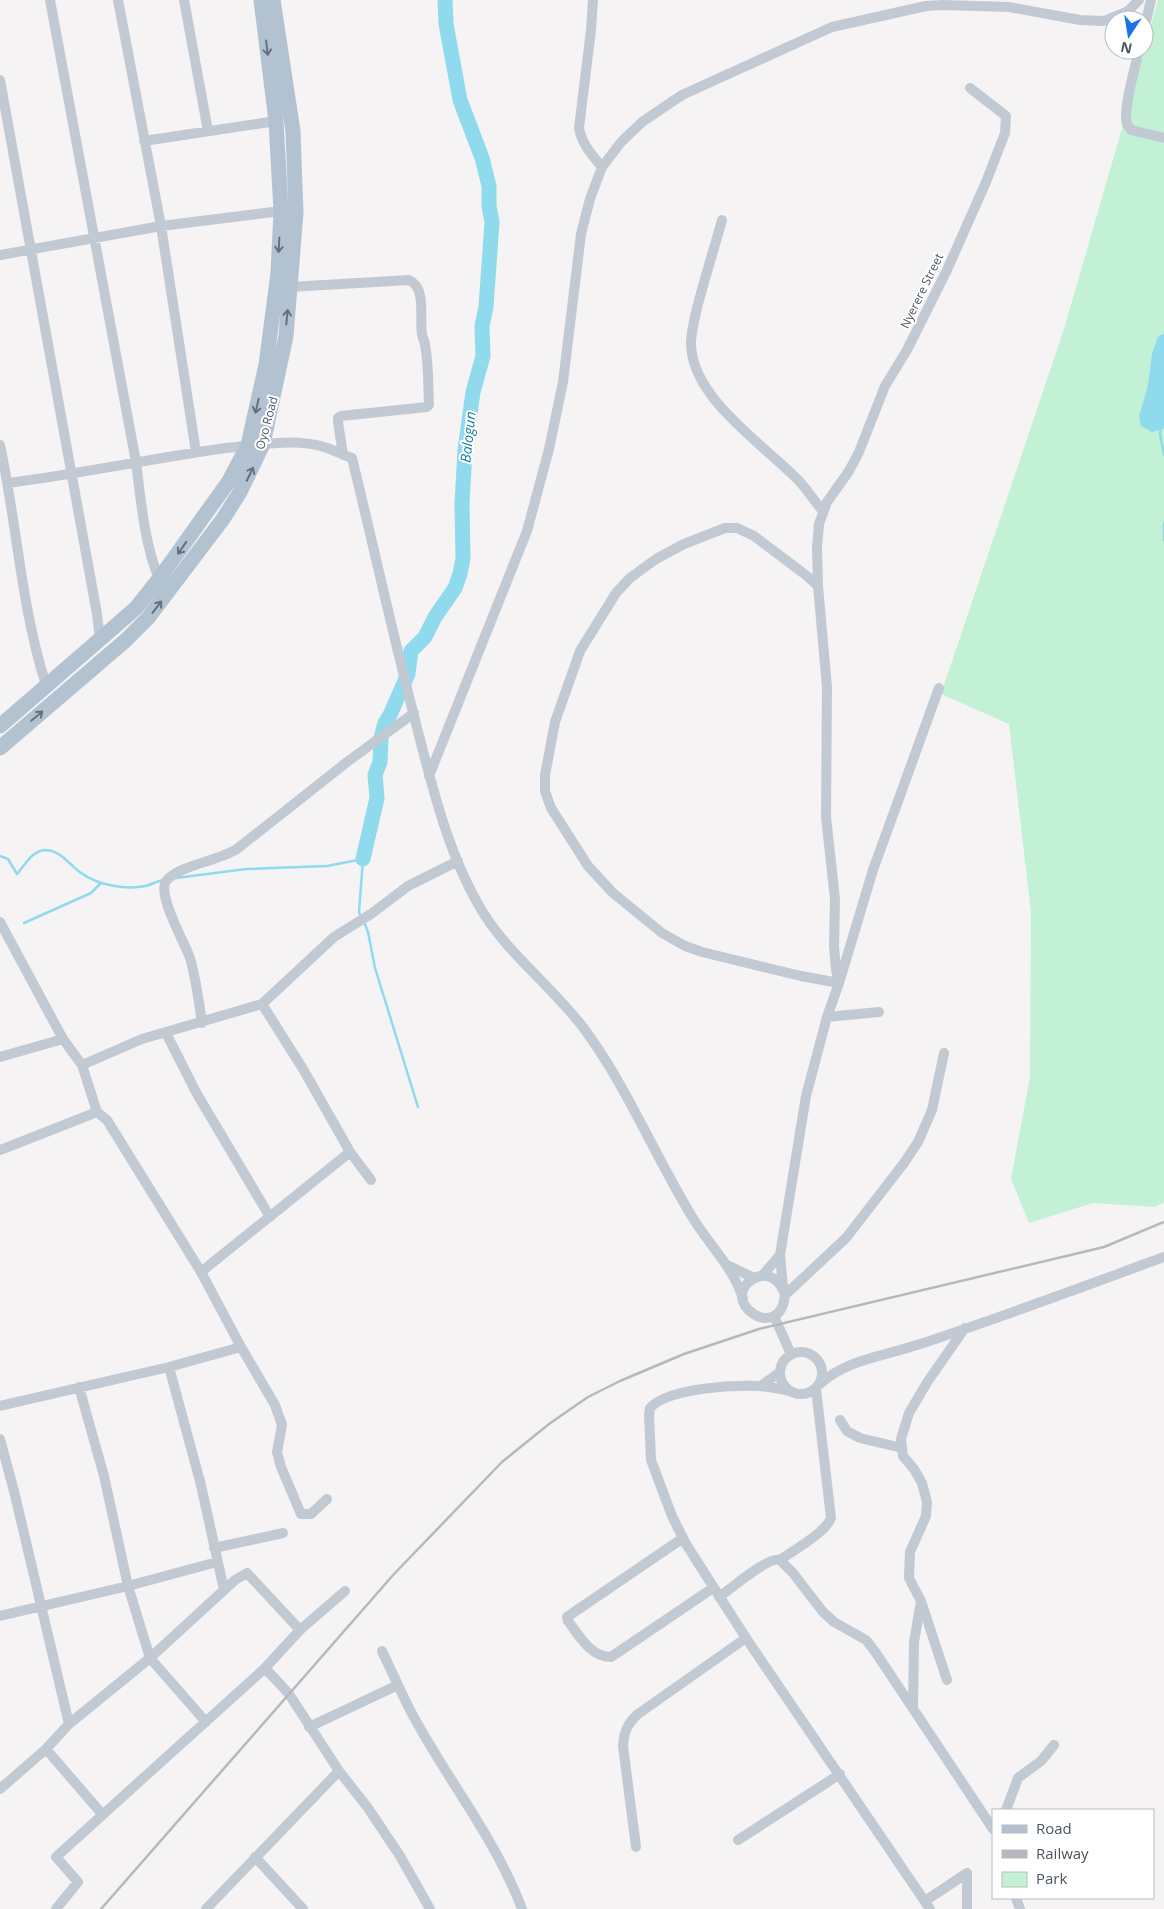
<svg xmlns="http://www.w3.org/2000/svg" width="1164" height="1909" viewBox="0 0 1164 1909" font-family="'Open Sans',sans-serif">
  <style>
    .green { fill: #c3f1d5 }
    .water { fill: #90daee }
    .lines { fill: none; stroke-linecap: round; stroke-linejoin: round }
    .stream { stroke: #90daee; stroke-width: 2.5 }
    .river { stroke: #90daee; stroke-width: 15 }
    .street { stroke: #c1cad2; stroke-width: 10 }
    .primary { stroke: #b3c2d1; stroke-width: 15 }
    .rail { stroke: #b5b8bd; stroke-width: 2.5 }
    .oneway { stroke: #64717d }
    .labels { text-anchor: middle; stroke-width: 4; stroke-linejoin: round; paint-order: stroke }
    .street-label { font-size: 12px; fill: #4a5661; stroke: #fff }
    .water-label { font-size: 14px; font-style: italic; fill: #0c7c9b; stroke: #fff }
  </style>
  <rect width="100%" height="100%" fill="#f5f3f3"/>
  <path class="green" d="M1158,0H1164V1202L1155,1207L1093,1203L1029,1223L1011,1179L1030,1077L1031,912L1009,724L941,694L1064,329L1132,94Z"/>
  <path class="water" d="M1164,333V429L1152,432L1141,426L1139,417L1148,385L1152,353L1158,337Z"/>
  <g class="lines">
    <path class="stream" d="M1161,427L1160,434L1164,455
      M1164,523V540
      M0,856L8,859L17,874C25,865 32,850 46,850C62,851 69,865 81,873C98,885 125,890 145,886C151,885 157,881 163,880
      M176,878L246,869L327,866L363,859L359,912L361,917
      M364,922L368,932L375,968L418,1107
      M24,923L91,893L101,883"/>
    <path class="river" d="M363,859L377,798L375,775L380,762L381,738L385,723L390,715L408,674L411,651L425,637L435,617L455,588L460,574L463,558L462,504L465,450L473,392L483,356L482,326L486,307L492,222L489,206V186L482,158L460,100L446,24L445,0"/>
    <path class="street" d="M50,0L136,462C141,501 144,542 159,579
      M118,0L161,226L196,452
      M184,0L208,131
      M593,0L591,30L579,128C582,144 591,154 602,167
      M1144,30L1151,0
      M1139,50C1136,65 1122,111 1127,124C1128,126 1130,128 1131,130L1164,138
      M0,80L97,614L100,640
      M144,141L276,121
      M722,220C716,242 709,264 703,286C698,304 692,323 691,342C690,398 765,445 800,482C808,491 815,502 823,511
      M0,255L161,226L281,211
      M290,287L409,280C427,288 419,318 422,334C422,338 425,341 425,345C429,365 428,385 429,405L427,407L341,416L338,418V422L343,455
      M0,445C17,524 21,607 46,685
      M8,483C81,474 153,458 226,448C255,445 296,438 324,447C334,450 343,455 352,458C373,544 392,631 414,716C430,778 446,848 478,904C505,953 553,986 585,1030C627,1087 654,1154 691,1215C708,1244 733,1266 743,1299
      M818,586L807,576L754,536L737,528H725L684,544L656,559L630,578L616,593L580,651L555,722L545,775V791L551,808L588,866L613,893L662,933L685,946L702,952L801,976L839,983L873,870L939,688
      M429,776L527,531L549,449L563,382L581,234L590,199L602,167L622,141L642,122L682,95L832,27L926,6L943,5L1009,7L1080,20L1104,21L1128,11L1139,0
      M0,922L63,1039L82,1065L97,1112L107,1120L201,1272L241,1347L275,1405L282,1425L277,1452L281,1467L301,1514H311L327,1499
      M262,1004L303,1069L350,1152L371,1180
      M827,1017L879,1012
      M202,1023C199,1001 196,979 190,958C185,943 155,892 167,880C180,865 218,861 237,849L347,762L414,713
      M166,1033L197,1094L270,1217
      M0,1057L63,1039
      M82,1065L142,1039L262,1004L334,937L371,914L408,886L458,861
      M0,1150L97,1112
      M727,1265L754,1278
      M201,1272L350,1152
      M762,1276L780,1255
      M783,1287L780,1255L806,1096L827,1017L839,983L836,970L834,946L835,899L826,817L827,687L818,586L817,547L819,524L827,502L849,471L859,452L885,386L907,350L947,270L986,182L1005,133L1006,116L970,88
      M785,1295C781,1281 768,1270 753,1279C717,1301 780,1345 785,1295L846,1238L904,1163L918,1142L932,1110L944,1053
      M774,1316L791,1354
      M780 1373a21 21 0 1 1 42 0a21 21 0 1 1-42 0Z
      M169,1367L201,1485L224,1590
      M820,1384C845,1360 884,1356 917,1345C1000,1318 1082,1287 1164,1257
      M761,1386L780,1372
      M79,1387L104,1476L128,1586L150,1658L206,1722
      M790,1391C780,1389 769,1387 759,1386C732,1385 668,1388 650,1408L649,1415L651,1460L672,1516L686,1544L746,1638L930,1909
      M0,1406L169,1367L241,1347
      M840,1420L847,1431L860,1438L902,1448
      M0,1439L14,1491L69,1724
      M683,1538L567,1617L568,1621C579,1635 590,1657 611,1657L713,1588
      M214,1548L283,1533
      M780,1560C794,1550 825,1533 831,1518L816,1389
      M719,1597C731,1589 768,1556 780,1560L793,1573L823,1612L834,1622L866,1640L876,1653L993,1829
      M922,1604L947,1680
      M0,1616L128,1586L217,1562
      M382,1651C391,1670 400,1690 410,1710C445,1777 495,1837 522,1909
      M265,1668L289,1694L339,1771L368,1808L400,1856L430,1909
      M913,1709L914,1642L921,1601L909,1578L910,1552L926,1516L927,1502L922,1483L914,1469L903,1456L901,1439L909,1413L928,1381L965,1328
      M309,1727L398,1685
      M46,1749L102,1814
      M0,1789L46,1749L69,1724L150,1658L235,1580L247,1573L300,1630
      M1006,1810L1018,1778L1041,1761L1054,1745
      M738,1840L840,1774
      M636,1847L623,1746C624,1732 627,1724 638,1714L746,1638
      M255,1857L303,1909
      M1016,1898L1020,1909
      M925,1901L967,1873V1909
      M56,1909L78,1882L56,1857L265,1668L300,1630L345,1591
      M206,1909L339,1771"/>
    <path class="primary" d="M0,726L136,608L159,579L229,481L248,445L266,365L278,273L281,211L276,121L261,0
      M0,748L126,640L148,618L223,519L240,492L263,444L286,336L296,213L293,131L273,0"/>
    <path class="rail" d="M101,1909L394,1574L502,1462L549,1424L588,1397L620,1381L684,1354L759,1329L1104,1247L1164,1222"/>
  </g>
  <defs><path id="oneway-shaft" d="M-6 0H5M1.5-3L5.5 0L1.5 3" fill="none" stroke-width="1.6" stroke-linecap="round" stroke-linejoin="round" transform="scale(1.25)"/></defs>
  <g class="oneway">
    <use href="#oneway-shaft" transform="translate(267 48) rotate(83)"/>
    <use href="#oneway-shaft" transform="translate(279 245) rotate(93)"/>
    <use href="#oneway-shaft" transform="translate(287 317) rotate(-84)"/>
    <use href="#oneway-shaft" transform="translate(257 406) rotate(103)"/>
    <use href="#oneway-shaft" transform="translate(250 474) rotate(-64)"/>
    <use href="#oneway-shaft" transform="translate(182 548) rotate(125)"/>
    <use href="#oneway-shaft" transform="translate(157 607) rotate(-52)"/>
    <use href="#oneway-shaft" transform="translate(37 716) rotate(-40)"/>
  </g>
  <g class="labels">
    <g class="street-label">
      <text transform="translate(922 291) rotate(-64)" y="4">Nyerere Street</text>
      <text transform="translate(267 423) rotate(-75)" y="4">Oyo Road</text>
    </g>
    <g class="water-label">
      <text transform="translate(468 437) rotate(-84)" y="5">Balogun</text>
    </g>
  </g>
  <rect x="992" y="1809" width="162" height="90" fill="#ffffff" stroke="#b7bbc0"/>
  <rect x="1002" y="1825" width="25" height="8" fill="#b3c2d1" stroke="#b7bbc0"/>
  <text x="1036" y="1834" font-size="15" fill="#4a5661">Road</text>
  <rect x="1002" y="1850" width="25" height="8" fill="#b5b8bd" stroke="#b7bbc0"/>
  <text x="1036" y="1859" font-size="15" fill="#4a5661">Railway</text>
  <rect x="1002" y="1872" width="25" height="15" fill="#c3f1d5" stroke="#b7bbc0"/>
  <text x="1036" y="1884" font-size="15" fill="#4a5661">Park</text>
  <g transform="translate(1129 35) rotate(192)"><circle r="24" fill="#ffffff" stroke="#b7bbc0"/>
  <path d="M0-4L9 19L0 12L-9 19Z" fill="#1a73e8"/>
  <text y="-8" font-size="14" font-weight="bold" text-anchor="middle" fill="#4a5661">N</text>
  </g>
</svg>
